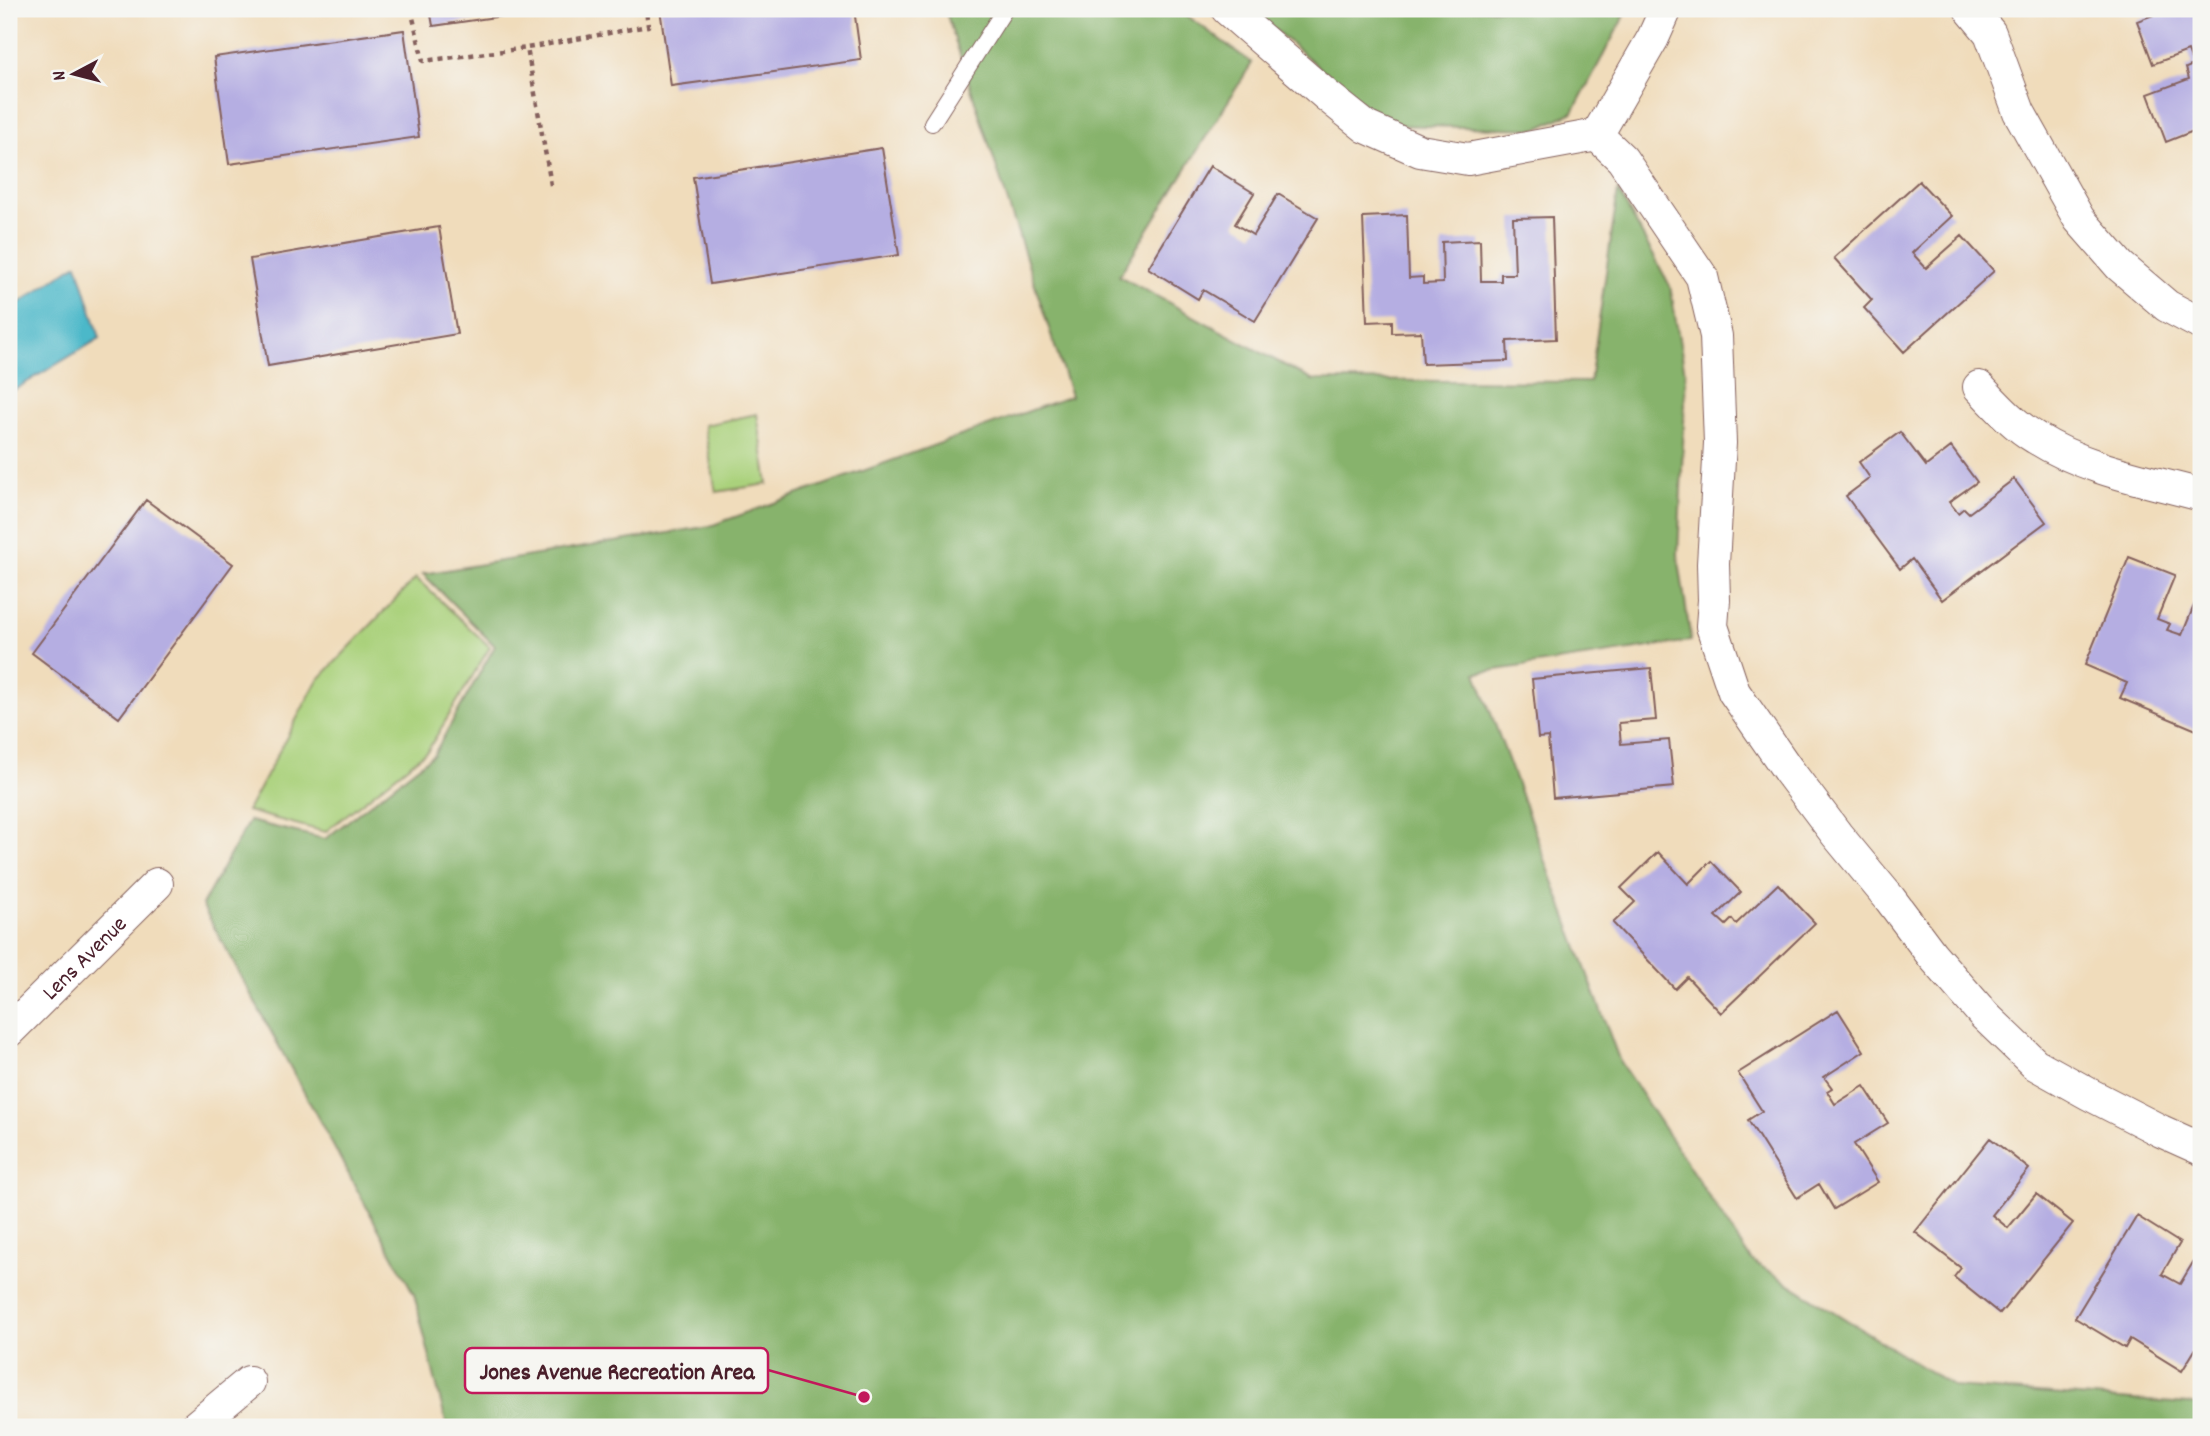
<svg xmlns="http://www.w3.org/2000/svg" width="2210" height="1436" viewBox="0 0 2210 1436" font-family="Dekko,sans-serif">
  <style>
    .green { fill: #aad17c; stroke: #7a7854; stroke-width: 2 }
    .forest { fill: #87b36c; stroke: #68694c; stroke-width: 2 }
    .water { fill: #4cb8c9; stroke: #4b6c7a; stroke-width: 2 }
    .building { fill: #b5aee2 }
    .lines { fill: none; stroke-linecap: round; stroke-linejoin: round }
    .lane-casing { stroke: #84615d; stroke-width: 18 }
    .street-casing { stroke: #84615d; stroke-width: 34 }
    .path { stroke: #84615d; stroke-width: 4.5; stroke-dasharray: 5 5; stroke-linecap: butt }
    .lane { stroke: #fff; stroke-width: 16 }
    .street { stroke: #fff; stroke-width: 32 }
    .labels { text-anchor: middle; stroke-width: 7; stroke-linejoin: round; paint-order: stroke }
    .street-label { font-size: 23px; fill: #4a1f2b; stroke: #f6f6f2 }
    .leader { fill: none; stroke: #c2185b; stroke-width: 2.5 }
    .callout-dot { fill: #c2185b; stroke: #f6f6f2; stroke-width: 2.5 }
    .callout { fill: #f6f6f2; stroke: #c2185b; stroke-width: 2.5 }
    .callout-label { font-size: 24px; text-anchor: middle; font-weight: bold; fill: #4a1f2b }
  </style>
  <rect width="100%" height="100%" fill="#f6f6f2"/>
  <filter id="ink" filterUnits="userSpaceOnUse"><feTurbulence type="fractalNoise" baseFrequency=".0143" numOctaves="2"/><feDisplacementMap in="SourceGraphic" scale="14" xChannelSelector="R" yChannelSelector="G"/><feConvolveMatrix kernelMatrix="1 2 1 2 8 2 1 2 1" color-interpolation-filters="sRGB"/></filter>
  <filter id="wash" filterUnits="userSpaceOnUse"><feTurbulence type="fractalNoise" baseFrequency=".00686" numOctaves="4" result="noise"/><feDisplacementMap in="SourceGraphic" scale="28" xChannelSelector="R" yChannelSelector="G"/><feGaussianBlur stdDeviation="1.57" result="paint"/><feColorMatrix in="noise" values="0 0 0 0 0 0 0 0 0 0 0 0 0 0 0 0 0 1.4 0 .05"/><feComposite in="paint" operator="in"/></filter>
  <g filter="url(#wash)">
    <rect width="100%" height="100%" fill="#f0dcbb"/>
    <path class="green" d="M757,414L768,484L716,492L704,425Z
      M416,578L490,647L428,750L325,832L247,811L317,681Z"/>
    <path class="forest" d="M945,9H1178L1252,63L1119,276L1312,380L1590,382L1618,190L1670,286L1686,379L1678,555L1691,641L1476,673L1620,1062L1751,1260L1954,1387L2201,1405V1427H447L414,1294L202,905L249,821L325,839L434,754L495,646L423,574L710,526L1071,396Z
      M1250,9H1628L1573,112L1537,129L1388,125Z"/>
    <path class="water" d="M77,264L100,338L9,393V310Z"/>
    <g id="blocks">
      <path class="building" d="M430,9H545V10L433,26Z
        M660,9H854L861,60L671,86Z
        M2169,9H2201V128L2166,142L2148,94L2189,79L2186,68L2193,65L2188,51L2153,64L2137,21Z
        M404,30L419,137L229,164L214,57Z
        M882,148L899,255L710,284L693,177Z
        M1210,166L1254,193L1235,224L1253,235L1278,194L1318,218L1255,321L1203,290L1198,299L1148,268Z
        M1919,181L1952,216L1912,253L1926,268L1962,236L1994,271L1904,352L1864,308L1872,300L1834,258Z
        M1407,215L1409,278L1423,277V284L1443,283L1442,242L1480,240L1481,281H1501V274H1515L1513,218L1552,217L1556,339L1507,341L1508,361L1423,364L1421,332L1392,333V321L1367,322L1363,217Z
        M439,227L457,334L268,366L250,259Z
        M1900,432L1926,466L1951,447L1977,482L1949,502L1958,513L1964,508L1969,513L2014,479L2046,522L1942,600L1912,559L1900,569L1846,496L1870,478L1859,462Z
        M146,500L233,564L119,718L32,653Z
        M2129,557L2175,575L2157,619L2170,624L2167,630L2182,635L2195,603L2201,605V732L2120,698L2127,683L2085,665Z
        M1651,668L1656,720L1619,723L1621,744L1669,740L1674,787L1553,798L1548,737L1538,738L1532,679Z
        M1658,852L1688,884L1711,861L1741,892L1716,916L1726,925L1732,919L1736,924L1778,884L1815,923L1721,1013L1687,977L1675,989L1613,923L1635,902L1621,888Z
        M1838,1010L1864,1051L1824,1077L1832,1088L1827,1091L1835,1104L1864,1086L1888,1123L1854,1144L1878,1182L1834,1209L1819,1184L1797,1198L1748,1120L1762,1111L1738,1073Z
        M1990,1138L2029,1169L1992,1215L2008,1228L2036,1194L2073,1223L2000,1314L1954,1277L1961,1268L1915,1232Z
        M2137,1216L2180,1243L2162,1274L2180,1284L2201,1249V1340L2182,1371L2130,1339L2125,1348L2075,1318Z"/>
    </g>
  </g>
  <g filter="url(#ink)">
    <use href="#blocks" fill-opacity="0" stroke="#84615d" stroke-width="2"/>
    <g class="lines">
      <defs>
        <path id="lane" d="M932,123L1005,9"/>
        <g id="street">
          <path d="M1227,9L1326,95L1366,127L1420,151L1468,159L1597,135L1653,38L1666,9"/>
          <path d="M1970,9L1990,33L2019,112L2079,219L2120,266L2167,306L2201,324"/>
          <path d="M1597,135L1622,159L1702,277L1716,336L1720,443L1713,564L1714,600L1712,626L1734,692L1788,770L1837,835L1890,899L1932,955L1985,1016L2035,1064L2089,1094L2161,1131L2201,1149"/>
          <path d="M1979,387C1997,406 2014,425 2036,438C2085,469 2146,480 2201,495"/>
          <path id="s1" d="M9,1031L157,884"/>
          <path d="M195,1427L249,1382"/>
        </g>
      </defs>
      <use href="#lane" class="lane-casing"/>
      <use href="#street" class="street-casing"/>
      <path class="path" d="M411,9L423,61L527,48
        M551,185L527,48L648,26L646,9"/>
      <use href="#lane" class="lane"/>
      <use href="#street" class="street"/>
    </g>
  </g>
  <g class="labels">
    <g class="street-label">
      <text dy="8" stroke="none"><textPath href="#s1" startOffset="105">Lens Avenue</textPath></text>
    </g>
  </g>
  <path class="leader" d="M864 1397L768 1370"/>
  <circle class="callout-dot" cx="864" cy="1397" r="7"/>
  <rect class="callout" x="465" y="1348" width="303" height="45" rx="7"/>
  <g class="callout-label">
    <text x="617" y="1379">Jones Avenue Recreation Area</text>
  </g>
  <rect width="2210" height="1436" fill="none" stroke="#f6f6f2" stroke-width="35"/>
  <g transform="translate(74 74) rotate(263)" stroke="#f6f6f2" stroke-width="5" paint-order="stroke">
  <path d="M0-5L12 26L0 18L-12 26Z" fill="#4a1f2b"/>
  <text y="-10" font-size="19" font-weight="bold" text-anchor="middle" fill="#4a1f2b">N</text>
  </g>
</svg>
